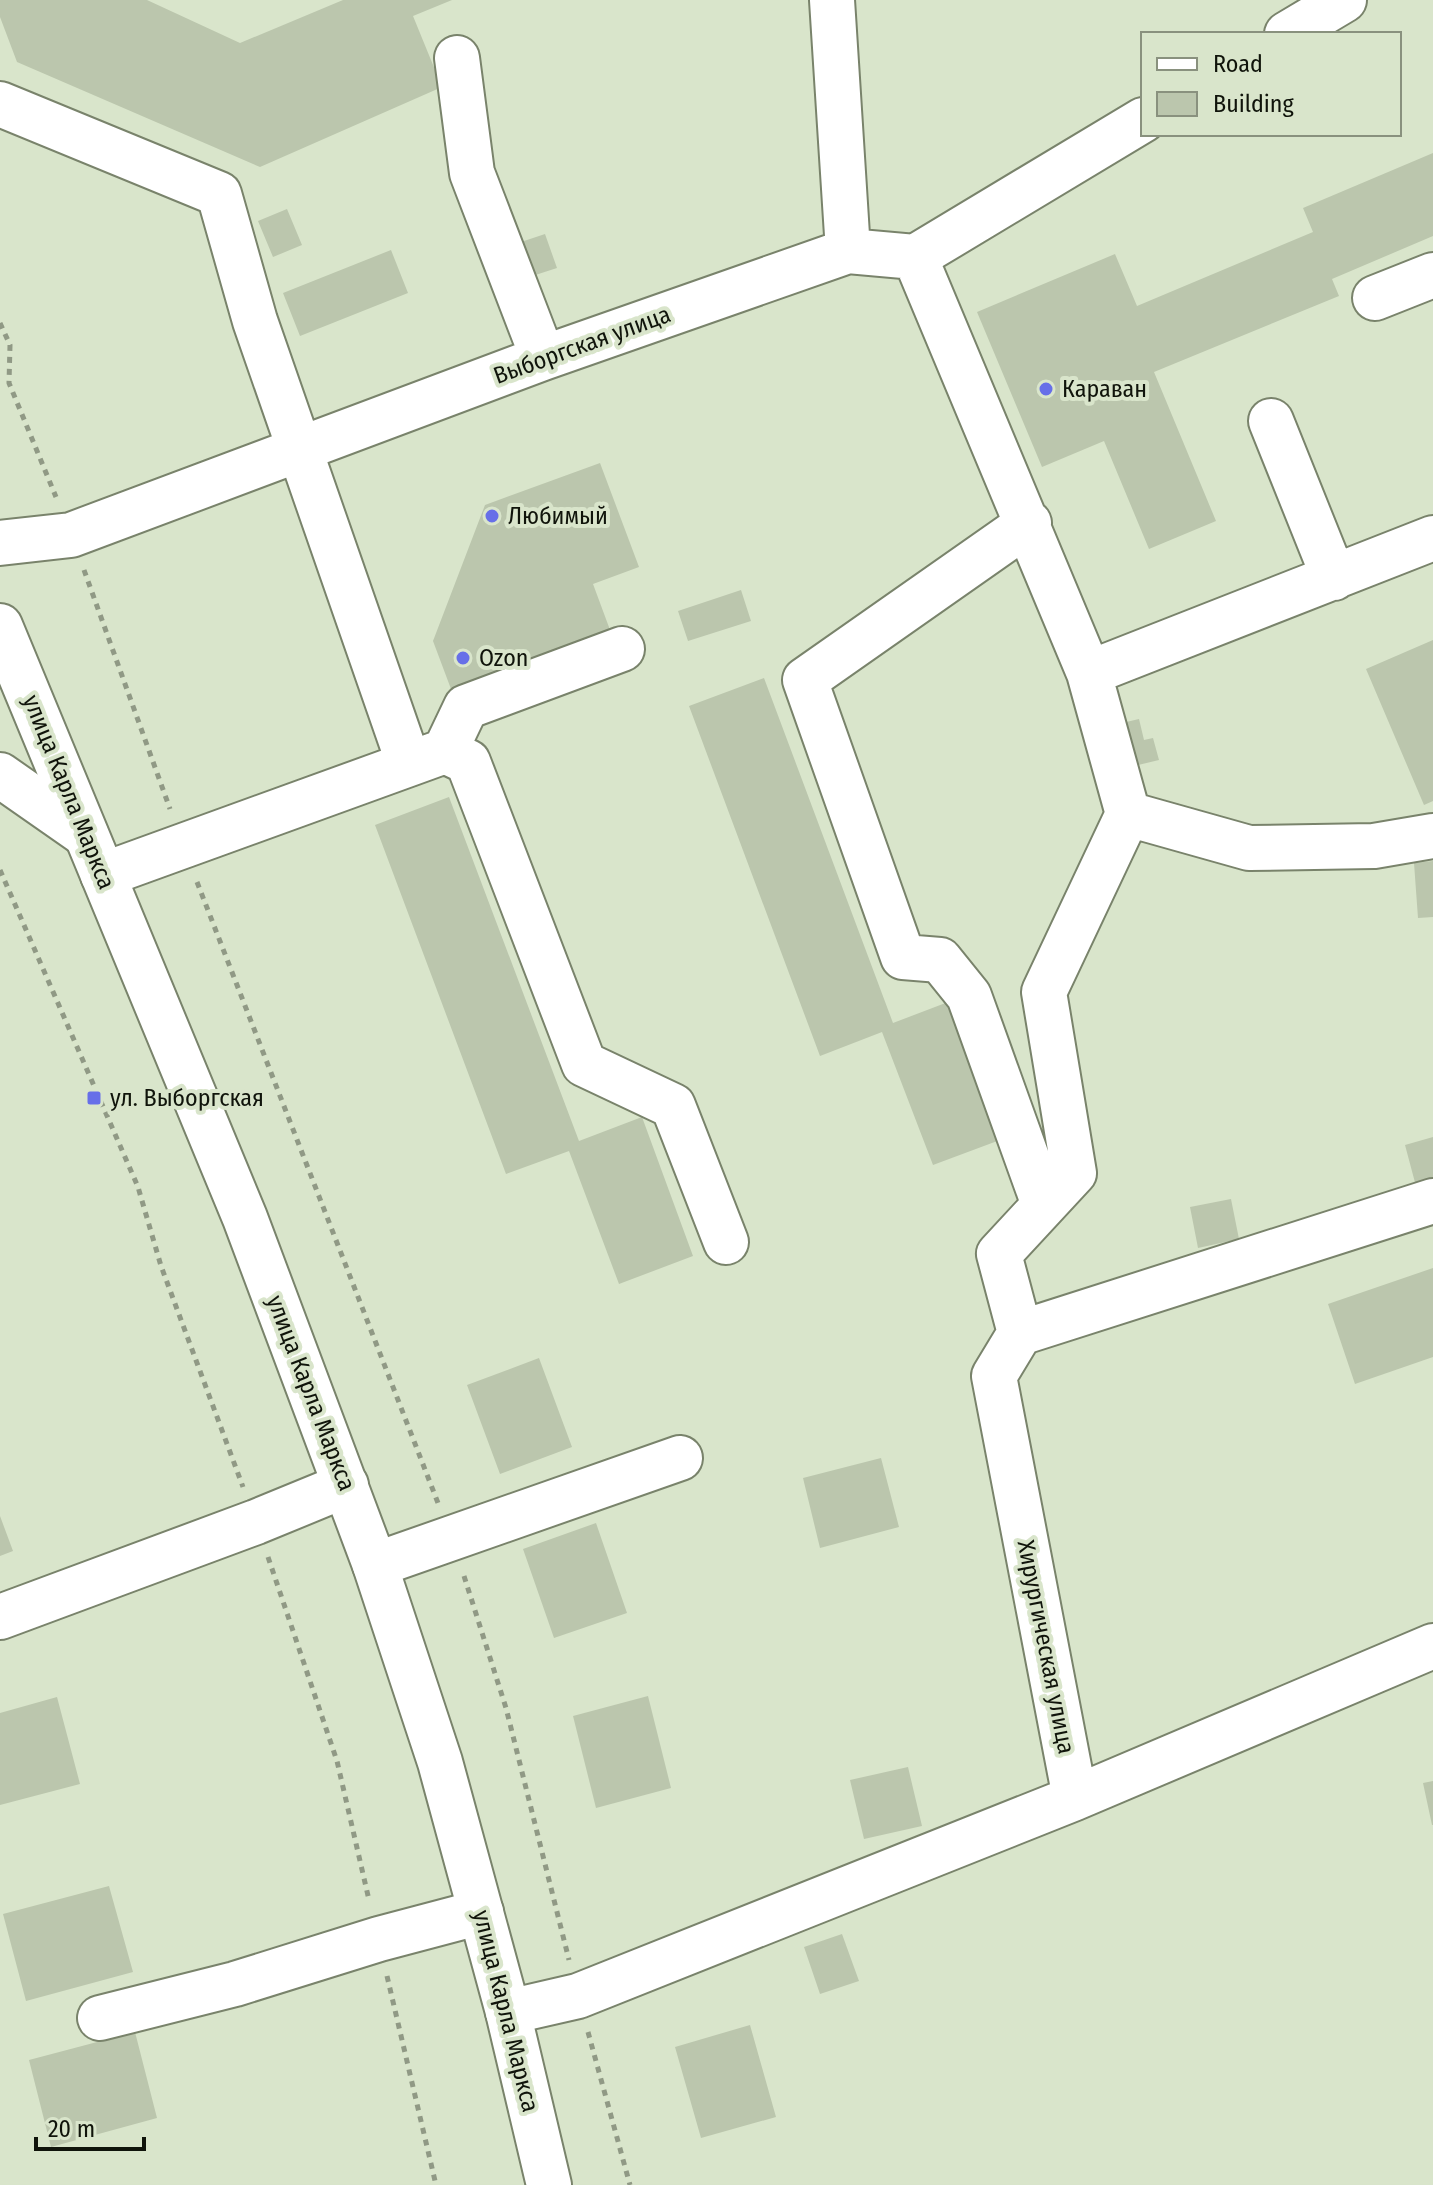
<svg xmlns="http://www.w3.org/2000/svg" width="1433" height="2185" viewBox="0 0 1433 2185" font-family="'Fira Sans Condensed',sans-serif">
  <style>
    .building { fill: #bbc6ad }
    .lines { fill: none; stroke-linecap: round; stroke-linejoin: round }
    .minor-casing { stroke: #79836b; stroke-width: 48 }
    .highway-casing { stroke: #79836b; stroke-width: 48 }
    .path { stroke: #909985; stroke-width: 5; stroke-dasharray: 6 6; stroke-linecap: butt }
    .minor { stroke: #fff; stroke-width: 44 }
    .highway { stroke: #fff; stroke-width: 44 }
    .poi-dot { fill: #676fe8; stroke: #d9e5cb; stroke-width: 3 }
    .labels { text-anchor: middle; stroke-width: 8; stroke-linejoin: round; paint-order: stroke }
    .street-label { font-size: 24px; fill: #10140b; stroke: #d9e5cb }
    .poi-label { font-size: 24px; fill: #10140b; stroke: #d9e5cb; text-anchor: start }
  </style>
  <rect width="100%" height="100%" fill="#d9e5cb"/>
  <path class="building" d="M0,0H147L240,43L343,0H452L413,16L442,87L260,167L17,62L0,17Z
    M1433,153V236L1332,279L1339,296L1154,372L1216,521L1149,549L1104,441L1042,467L977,312L1115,254L1137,306L1313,232L1303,208Z
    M287,209L302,245L273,257L258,221Z
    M545,234L557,268L523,279L512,245Z
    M391,250L408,293L300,336L283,293Z
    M600,463L639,567L593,584L613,638L454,697L433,641L485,505Z
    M741,590L751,621L688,641L678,611Z
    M1433,640V801L1424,805L1366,669Z
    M764,678L893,1023L956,999L1008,1137L933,1165L882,1032L820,1056L689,706Z
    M1139,719L1144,740L1153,738L1159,760L1134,766L1122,723Z
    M449,797L579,1141L642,1117L693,1256L619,1284L569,1151L506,1174L375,825Z
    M1433,861V917L1418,918L1414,863Z
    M1433,1137V1185L1417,1190L1405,1145Z
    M1231,1199L1239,1239L1198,1248L1190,1207Z
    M1433,1268V1357L1355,1384L1328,1304Z
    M539,1358L572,1447L500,1474L467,1385Z
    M881,1458L899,1527L820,1548L803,1478Z
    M0,1516L13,1551L0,1556Z
    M596,1523L627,1613L554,1638L523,1549Z
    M648,1696L671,1788L596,1808L573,1716Z
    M57,1697L80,1784L0,1805V1713Z
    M908,1767L922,1826L864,1839L850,1780Z
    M1433,1781V1825H1432L1423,1783Z
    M109,1886L133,1972L26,2001L3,1914Z
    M842,1934L859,1981L820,1994L804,1947Z
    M750,2025L776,2117L701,2138L675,2047Z
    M135,2032L157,2118L51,2147L29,2060Z"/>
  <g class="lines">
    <defs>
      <path id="minor" d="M832,0L848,251
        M1287,34L1344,0
        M457,58L472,173L543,358
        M0,104L219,194L255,321L409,764
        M915,257L1089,673L1433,538
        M1375,298L1433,275
        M1271,421L1334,578
        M1029,523L805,680L903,957L940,960L969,996L1044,1205
        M0,543L71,535L543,358L848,251L915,257L1143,120
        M445,751L468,762L584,1064L673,1106L726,1242
        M0,775L86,835
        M1128,814L1249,848L1374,846L1433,836
        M103,875L445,751L466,707L622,649
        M1020,1333L999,1254L1074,1173L1044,992L1128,814L1089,673
        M375,1565L680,1458
        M0,1617L256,1522L346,1485
        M1075,1798L1433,1646
        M508,2012L578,1996L1075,1798L994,1376L1020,1333L1433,1201
        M100,2018L235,1984L379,1939L481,1912"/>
      <path id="highway" d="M0,626L245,1218L375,1565L440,1762L508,2012L549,2185"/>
    </defs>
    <use href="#minor" class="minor-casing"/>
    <use href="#highway" class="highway-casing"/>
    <path class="path" d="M0,323L10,345L9,383L56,497
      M84,570L170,809
      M0,870L138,1187L161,1266L243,1487
      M197,882L438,1503
      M268,1557L337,1761L369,1900
      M464,1576L506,1708L569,1960
      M387,1976L436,2185
      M588,2032L630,2185"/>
    <use href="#minor" class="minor"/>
    <use href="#highway" class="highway"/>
  </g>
  <g class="poi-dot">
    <circle cx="1046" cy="389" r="8"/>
    <circle cx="492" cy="516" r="8"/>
    <circle cx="463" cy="658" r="8"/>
    <rect x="86" y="1090" width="16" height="16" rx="4"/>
  </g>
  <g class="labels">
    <g class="street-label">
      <text transform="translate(582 345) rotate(-20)" y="8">Выборгская улица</text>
      <text transform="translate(69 792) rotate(68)" y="8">улица Карла Маркса</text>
      <text transform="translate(311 1393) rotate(69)" y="8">улица Карла Маркса</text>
      <text transform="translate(1046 1647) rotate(79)" y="8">Хирургическая улица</text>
      <text transform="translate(506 2011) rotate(76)" y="8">улица Карла Маркса</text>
    </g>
    <g class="poi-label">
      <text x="1062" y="397">Караван</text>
      <text x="508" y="524">Любимый</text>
      <text x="479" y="666">Ozon</text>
      <text x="110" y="1106">ул. Выборгская</text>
    </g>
  </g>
  <rect x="1141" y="32" width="260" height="104" fill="#d9e5cb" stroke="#89917e" stroke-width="2"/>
  <rect x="1157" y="58" width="40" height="12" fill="#ffffff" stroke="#89917e" stroke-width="2"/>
  <text x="1213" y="72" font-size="24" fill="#10140b">Road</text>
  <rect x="1157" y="92" width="40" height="24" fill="#bbc6ad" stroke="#89917e" stroke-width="2"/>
  <text x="1213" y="112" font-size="24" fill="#10140b">Building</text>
  <path d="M36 2137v12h108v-12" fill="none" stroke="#10140b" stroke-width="4"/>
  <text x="48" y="2137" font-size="24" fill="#10140b" stroke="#d9e5cb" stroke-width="6" paint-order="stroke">20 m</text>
</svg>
